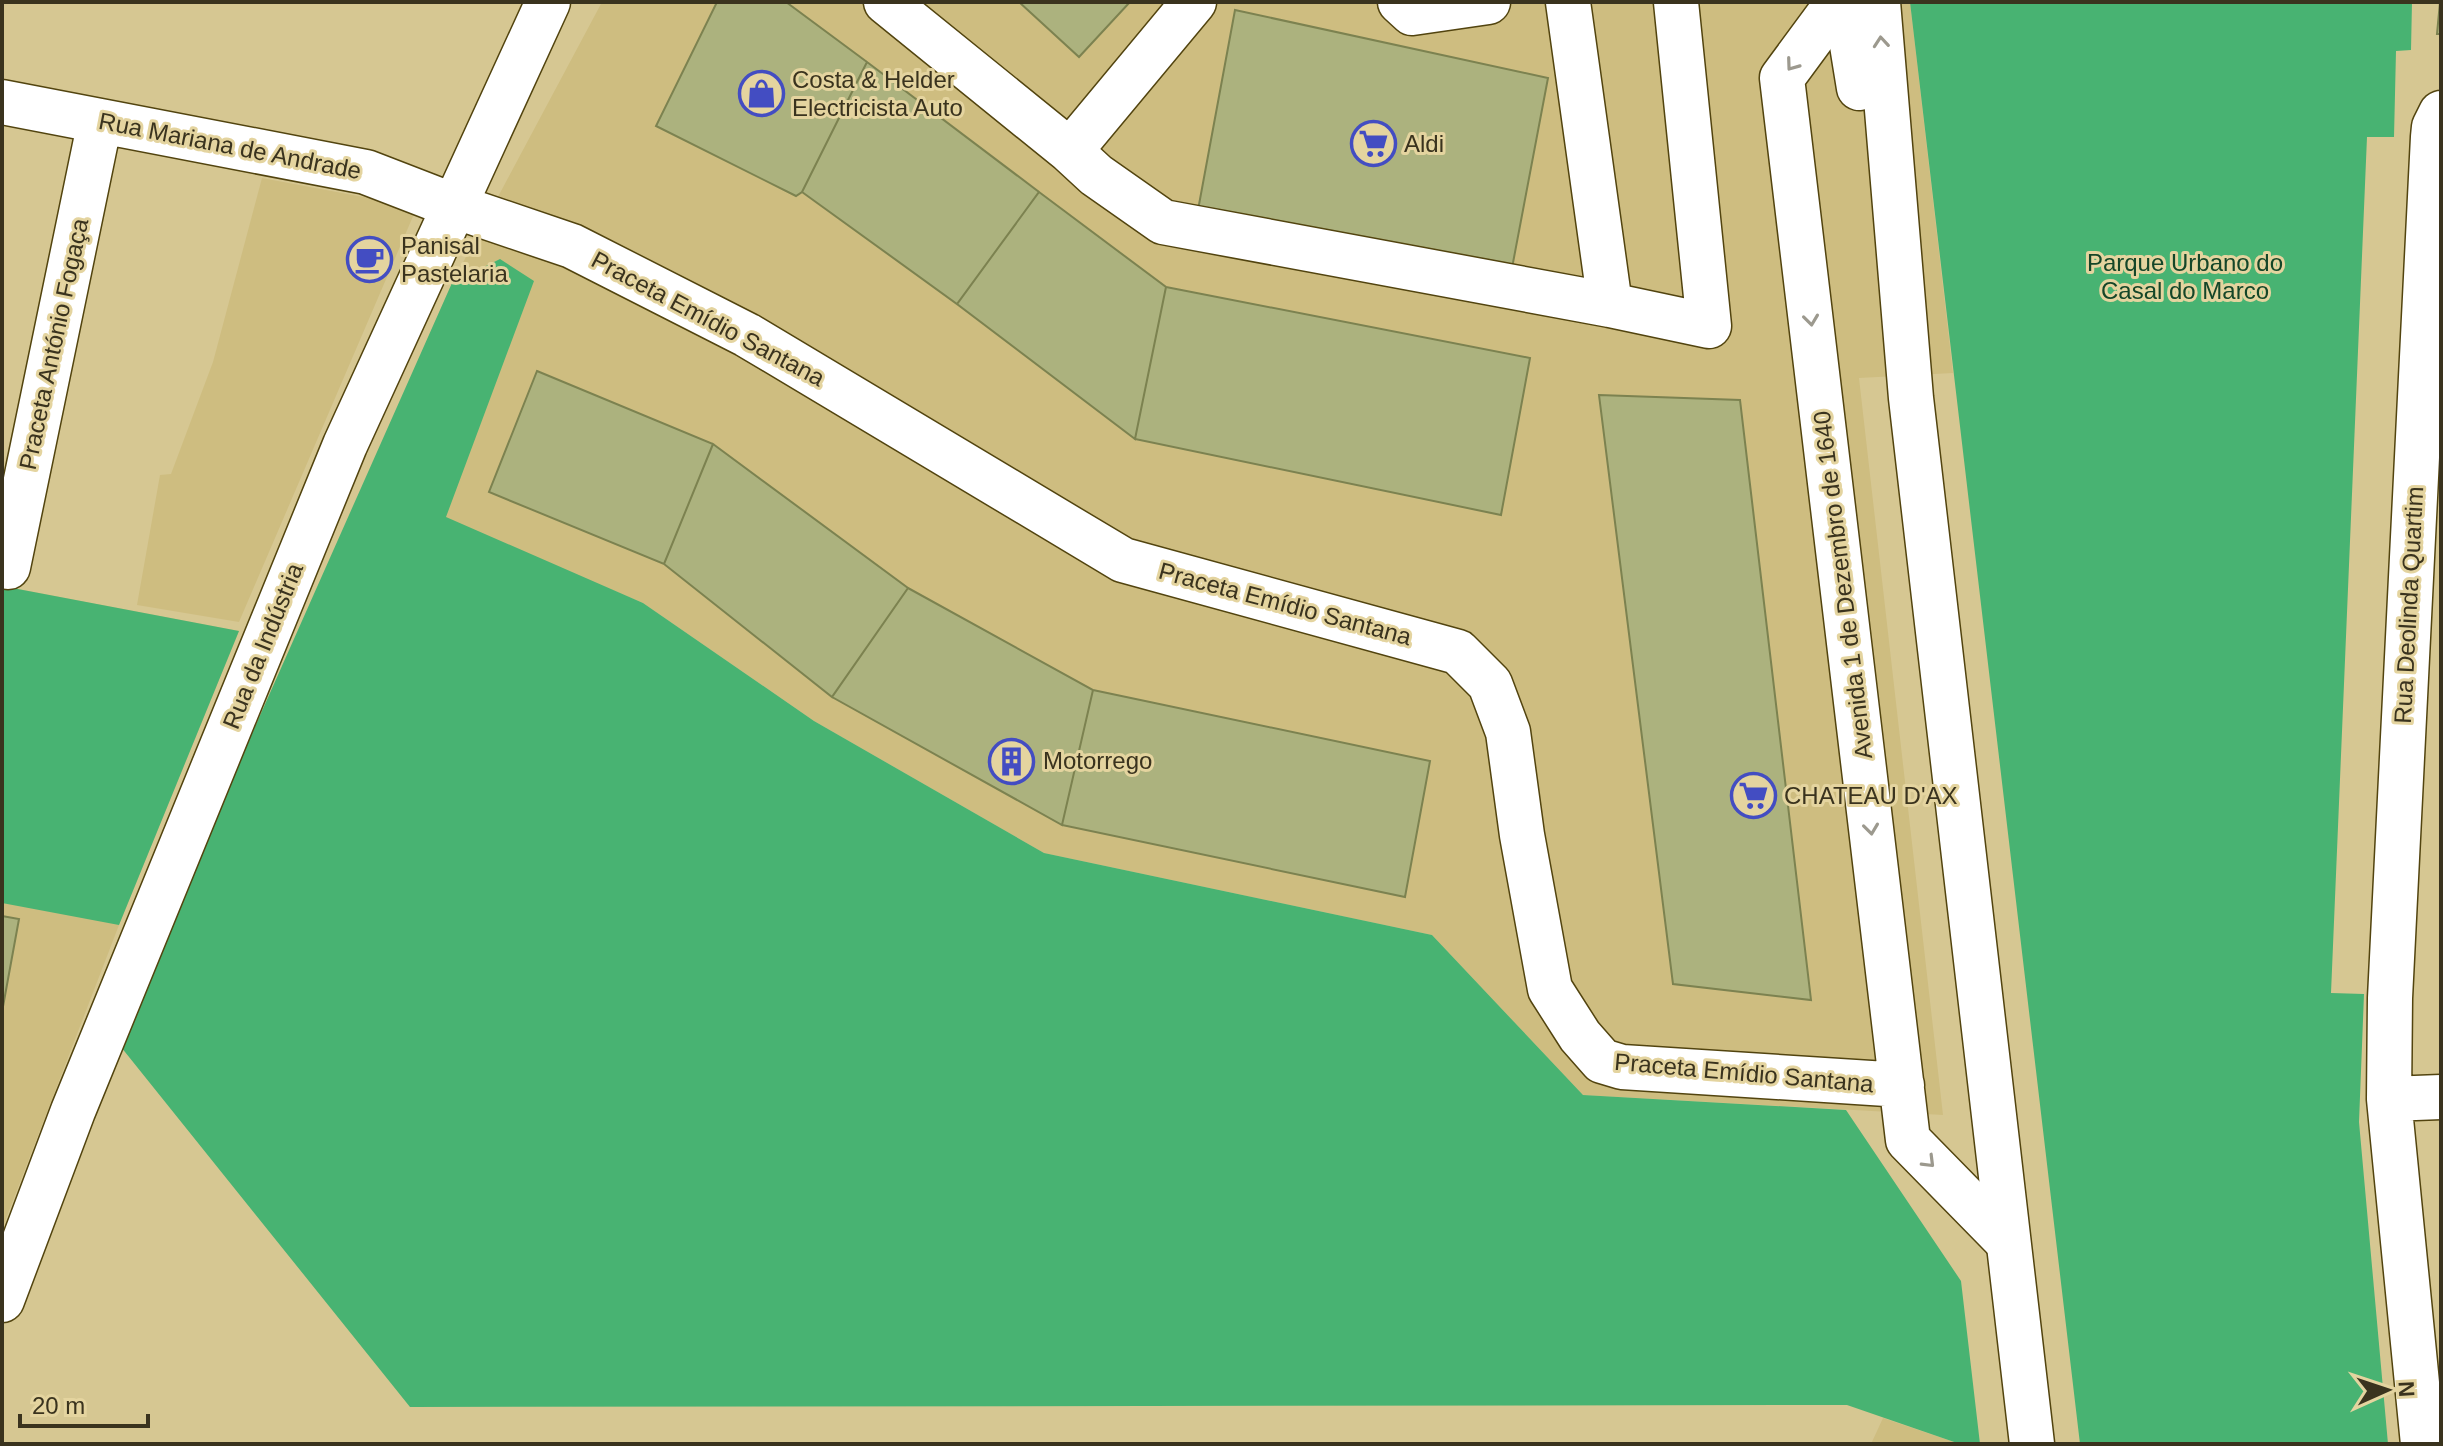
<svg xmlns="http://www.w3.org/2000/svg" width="2443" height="1446" viewBox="0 0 2443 1446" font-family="Arial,sans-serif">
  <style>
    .built { fill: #cebd80 }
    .green { fill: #48b372 }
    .building { fill: #acb27e; stroke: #7c8250; stroke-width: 2 }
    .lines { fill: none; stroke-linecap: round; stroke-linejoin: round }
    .minor-casing { stroke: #52440f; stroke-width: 47 }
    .major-casing { stroke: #52440f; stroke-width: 47 }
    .minor { stroke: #fff; stroke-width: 44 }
    .major { stroke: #fff; stroke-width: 44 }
    .oneway { stroke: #9c998e }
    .labels { text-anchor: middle; stroke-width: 6; stroke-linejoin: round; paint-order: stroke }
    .poi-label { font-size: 24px; fill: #3a331e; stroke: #e4d49f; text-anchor: start }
    .street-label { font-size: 24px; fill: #3a331e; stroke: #e4d49f }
    .park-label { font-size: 24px; fill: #144628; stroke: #e4d49f }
  </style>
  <rect width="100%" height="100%" fill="#d6c792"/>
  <path class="built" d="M602,2H1910L1953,373L1859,378L1943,1115L1583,1095L1432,935L1044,853L814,721L643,603L364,485L452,283Z
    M262,178L417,207L239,622L137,605L160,475L171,474L213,362Z
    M2,586L239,631L119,925L2,1229Z
    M1883,1418L1960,1444H1871Z"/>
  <path class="green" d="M1910,2H2412L2411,50L2396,51L2394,137H2367L2331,993L2364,994L2359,1122L2388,1444H2080Z
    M500,259L534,281L446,517L643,603L814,721L1044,853L1432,935L1583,1095L1846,1110L1961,1281L1980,1444H1960L1847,1405L410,1407L121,1047L238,765L452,283Z
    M2,586L239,631L119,925L2,903Z"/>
  <path class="building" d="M717,2H786L867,62L802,192L796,196L656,126Z
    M1019,2H1130L1079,57Z
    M2440,2H2441V34H2437Z
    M1235,10L1548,78L1512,268L1198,210Z
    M867,62L1039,192L957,304L802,192Z
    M1039,192L1166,287L1135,439L957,304Z
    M1166,287L1530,358L1501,515L1135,439Z
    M537,371L713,444L664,564L489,492Z
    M1599,395L1740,400L1811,1000L1673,984Z
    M713,444L908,588L832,697L664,564Z
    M908,588L1093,690L1062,825L832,697Z
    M1093,690L1430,761L1405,897L1062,825Z
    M2,916L19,919L2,1012Z"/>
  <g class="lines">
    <defs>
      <path id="minor" d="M886,2L1070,151L1096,175L1163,222L1610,305L1709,326L1676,2
        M1400,2L1412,13L1488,2
        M1568,2L1610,305
        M1838,2L1782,78L1908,1140L2008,1242
        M2,102L366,172L454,206L572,246L747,335L1123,560L1458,652L1490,684L1508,732L1522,835L1550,989L1580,1036L1602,1061L1622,1067L1902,1085
        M2441,113L2434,127L2433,137L2390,998L2389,1099L2441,1097
        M1070,151L1194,2
        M8,567L100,121
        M2389,1099L2423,1444
        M2,1300L73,1111L345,445L548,2"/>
      <path id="major" d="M1845,2L1859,88
        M1878,2L1911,398L2032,1444"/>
    </defs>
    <use href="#minor" class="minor-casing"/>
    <use href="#major" class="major-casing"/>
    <use href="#minor" class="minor"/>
    <use href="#major" class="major"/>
  </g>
  <defs><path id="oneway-chevron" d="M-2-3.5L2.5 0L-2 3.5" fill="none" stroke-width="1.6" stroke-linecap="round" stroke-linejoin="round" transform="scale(2)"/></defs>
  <g class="oneway">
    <use href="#oneway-chevron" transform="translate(1881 42) rotate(-95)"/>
    <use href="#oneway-chevron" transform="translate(1792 65) rotate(126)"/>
    <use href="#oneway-chevron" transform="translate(1811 320) rotate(83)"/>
    <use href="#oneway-chevron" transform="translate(1871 829) rotate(83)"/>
    <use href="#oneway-chevron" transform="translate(1929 1162) rotate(45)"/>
  </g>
  <defs>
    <symbol id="shop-ring" viewBox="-11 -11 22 22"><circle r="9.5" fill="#e4d49f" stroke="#434dc2" stroke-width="1.5"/><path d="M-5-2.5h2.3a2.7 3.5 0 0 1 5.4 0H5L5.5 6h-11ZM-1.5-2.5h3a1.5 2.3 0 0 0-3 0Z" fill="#434dc2"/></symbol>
    <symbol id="supermarket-ring" viewBox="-11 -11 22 22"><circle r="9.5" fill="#e4d49f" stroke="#434dc2" stroke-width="1.5"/><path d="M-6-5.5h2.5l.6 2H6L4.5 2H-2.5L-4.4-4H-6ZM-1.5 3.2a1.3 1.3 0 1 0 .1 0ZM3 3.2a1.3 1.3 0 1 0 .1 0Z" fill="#434dc2"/></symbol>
    <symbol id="cafe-ring" viewBox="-11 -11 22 22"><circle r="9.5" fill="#e4d49f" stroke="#434dc2" stroke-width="1.5"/><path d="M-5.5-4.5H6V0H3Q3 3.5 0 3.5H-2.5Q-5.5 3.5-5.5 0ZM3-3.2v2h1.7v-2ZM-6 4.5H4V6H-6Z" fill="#434dc2"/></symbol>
    <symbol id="building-ring" viewBox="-11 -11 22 22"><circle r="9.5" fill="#e4d49f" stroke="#434dc2" stroke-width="1.5"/><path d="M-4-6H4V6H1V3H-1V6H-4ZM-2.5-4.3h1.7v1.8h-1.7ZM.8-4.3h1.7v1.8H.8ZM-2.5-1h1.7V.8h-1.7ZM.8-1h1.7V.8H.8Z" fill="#434dc2"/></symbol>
  </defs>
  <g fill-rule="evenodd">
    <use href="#shop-ring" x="736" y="68" width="51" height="51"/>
    <use href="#supermarket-ring" x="1348" y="118" width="51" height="51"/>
    <use href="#cafe-ring" x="344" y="234" width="51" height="51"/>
    <use href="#building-ring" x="986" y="736" width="51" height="51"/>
    <use href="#supermarket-ring" x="1728" y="770" width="51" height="51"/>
  </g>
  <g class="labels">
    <g class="poi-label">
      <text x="792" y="88">Costa &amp; Helder<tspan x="792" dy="28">Electricista Auto</tspan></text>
      <text x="1404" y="152">Aldi</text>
      <text x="401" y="254">Panisal<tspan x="401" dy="28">Pastelaria</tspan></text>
      <text x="1043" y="769">Motorrego</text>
      <text x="1784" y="804">CHATEAU D'AX</text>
    </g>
    <g class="street-label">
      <text transform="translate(230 146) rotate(11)" y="8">Rua Mariana de Andrade</text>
      <text transform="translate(708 319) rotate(28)" y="8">Praceta Emídio Santana</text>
      <text transform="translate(54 344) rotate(-78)" y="8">Praceta António Fogaça</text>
      <text transform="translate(1843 585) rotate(-97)" y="8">Avenida 1 de Dezembro de 1640</text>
      <text transform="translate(1285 604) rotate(15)" y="8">Praceta Emídio Santana</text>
      <text transform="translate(2409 605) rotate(-87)" y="8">Rua Deolinda Quartim</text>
      <text transform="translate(263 646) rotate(-68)" y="8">Rua da Indústria</text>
      <text transform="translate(1744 1073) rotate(5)" y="8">Praceta Emídio Santana</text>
    </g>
    <g class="park-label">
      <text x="2185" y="271">Parque Urbano do<tspan x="2185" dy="28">Casal do Marco</tspan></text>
    </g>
  </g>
  <rect width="2443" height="1446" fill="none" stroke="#3a331e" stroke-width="8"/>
  <g transform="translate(2387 1390) rotate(87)" stroke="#e4d49f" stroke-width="6" paint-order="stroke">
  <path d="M0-6L14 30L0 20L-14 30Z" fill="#3a331e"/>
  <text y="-12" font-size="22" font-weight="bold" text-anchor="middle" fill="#3a331e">N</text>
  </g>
  <path d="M20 1414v12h128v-12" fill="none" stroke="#3a331e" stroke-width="4"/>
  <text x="32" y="1414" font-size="24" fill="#3a331e" stroke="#e4d49f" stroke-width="6" paint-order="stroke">20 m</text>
</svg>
